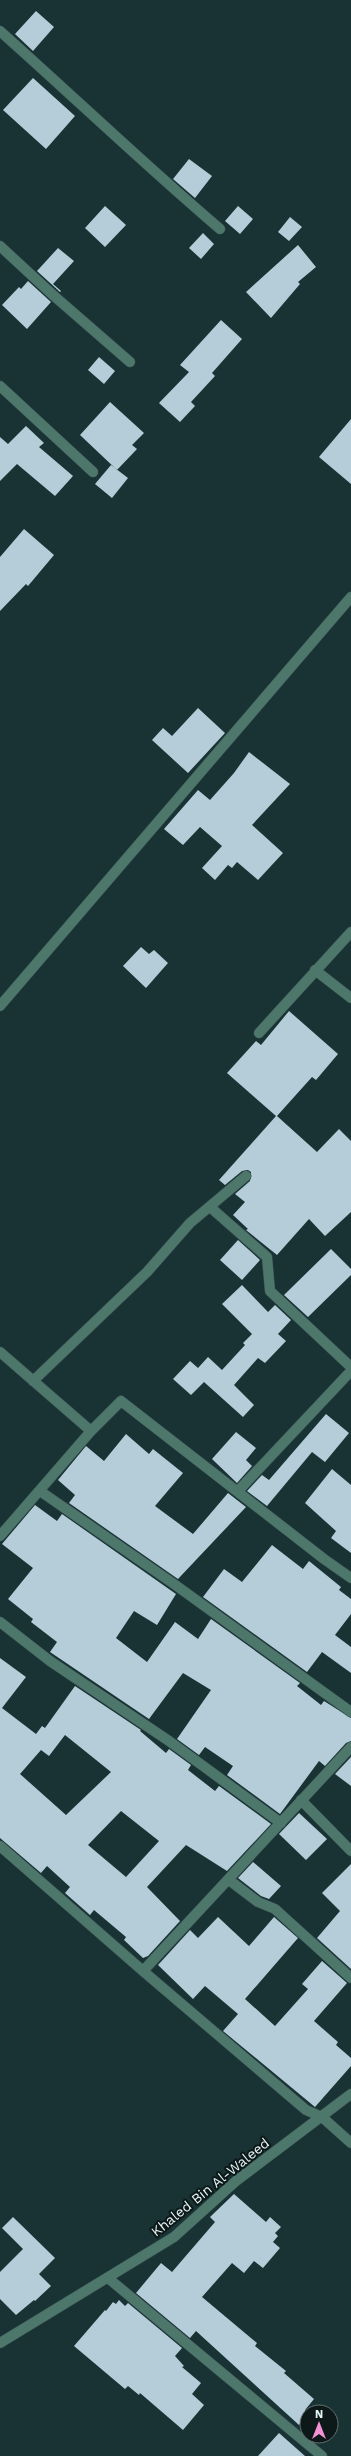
<svg xmlns="http://www.w3.org/2000/svg" width="351" height="2456" viewBox="0 0 351 2456" font-family="'Work Sans',sans-serif">
  <style>
    .building { fill: #b4cdd8; fill-rule: evenodd }
    .lines { fill: none; stroke-linecap: round; stroke-linejoin: round }
    .minor-casing { stroke: #364d4f; stroke-width: 11 }
    .minor { stroke: #4c776a; stroke-width: 10 }
    .labels { text-anchor: middle; stroke-width: 4; stroke-linejoin: round; paint-order: stroke }
    .street-label { font-size: 14px; fill: #e5f4f5; stroke: #0d1819 }
  </style>
  <rect width="100%" height="100%" fill="#193234"/>
  <path class="building" d="M36,11L54,27L33,51L15,34Z
    M33,78L75,116L46,149L3,110Z
    M189,159L212,176L195,198L173,179Z
    M105,206L126,225L105,247L85,228Z
    M238,206L253,219L240,234L225,221Z
    M290,217L302,227L289,241L278,232Z
    M203,233L214,244L201,259L189,248Z
    M298,245L316,267L298,282L300,284L271,318L246,292Z
    M58,248L74,261L53,284L61,291L60,292L37,271Z
    M28,281L51,302L27,329L2,305L19,287L21,289Z
    M221,320L242,339L212,373L215,376L191,402L195,406L180,422L159,403L189,372L180,365Z
    M99,357L115,371L104,384L88,370Z
    M110,402L144,433L132,445L137,449L117,470L80,435Z
    M351,419V484L319,457Z
    M26,426L44,443L39,447L73,476L55,496L17,464L0,481V437L8,444Z
    M111,465L128,478L112,498L95,484Z
    M24,529L54,555L28,586L26,584L0,611V557Z
    M198,708L225,733L188,773L152,740L163,728L172,736Z
    M249,752L290,784L252,825L283,853L258,880L237,862L232,868L228,865L215,880L202,868L222,846L200,827L183,845L164,829L198,790L210,800L234,773Z
    M141,947L149,954L154,950L168,963L146,988L123,966Z
    M289,1011L338,1054L316,1080L312,1077L277,1116L317,1152L339,1129L351,1141V1212L325,1236L309,1219L277,1255L246,1230L248,1229L233,1215L245,1202L235,1194L250,1181L251,1172L248,1170L242,1171L225,1185L219,1180L276,1116L227,1073L256,1041L261,1045Z
    M238,1240L260,1260L242,1280L220,1260Z
    M331,1249L351,1269V1275L308,1317L284,1295Z
    M242,1285L268,1312L275,1305L291,1320L278,1334L286,1341L265,1363L258,1358L234,1385L254,1405L243,1417L204,1382L191,1395L173,1379L190,1361L198,1368L208,1357L222,1370L245,1345L243,1343L252,1334L222,1304Z
    M326,1414L349,1433L325,1462L312,1452L267,1506L247,1491L262,1475L269,1480Z
    M236,1432L256,1448L246,1460L252,1466L237,1483L212,1459Z
    M126,1434L149,1454L153,1449L183,1473L155,1506L193,1534L228,1493L246,1507L178,1579L69,1503L75,1495L58,1480L86,1446L104,1461Z
    M332,1469L351,1485V1553L331,1538L336,1531L305,1503Z
    M35,1505L57,1521L62,1514L176,1594L157,1625L134,1611L116,1638L147,1662L175,1622L198,1639L211,1619L300,1683L297,1686L321,1705L324,1701L351,1718V1741L346,1743L325,1766L319,1761L280,1814L227,1775L233,1766L205,1747L199,1755L177,1739L211,1690L183,1673L149,1719L50,1652L57,1642L31,1622L33,1619L8,1599L33,1568L2,1544Z
    M272,1545L303,1569L309,1561L341,1587L339,1590L351,1599V1614L335,1635L351,1647V1673L322,1652L307,1672L203,1597L224,1569L242,1582Z
    M0,1658L26,1677L2,1708L36,1734L42,1726L45,1728L75,1686L141,1730L140,1731L166,1753L169,1749L191,1765L188,1770L215,1791L219,1786L271,1824L227,1871L186,1845L147,1887L180,1921L148,1956L143,1958L124,1940L126,1937L94,1910L90,1915L65,1893L70,1887L47,1866L41,1873L0,1838ZM65,1735L111,1772L66,1815L20,1774L41,1750L49,1756ZM121,1811L159,1841L126,1877L88,1845Z
    M351,1757V1786L335,1774Z
    M299,1813L327,1839L306,1860L279,1834Z
    M253,1862L281,1886L269,1899L261,1896L238,1878Z
    M351,1864V1969L317,1938L340,1911L322,1893Z
    M218,1917L249,1946L274,1917L298,1938L245,1999L275,2026L308,1989L302,1984L322,1961L347,1983L314,2021L338,2042L336,2045L351,2058V2066L315,2107L223,2031L238,2014L205,1986L193,1999L158,1965L190,1930L198,1938Z
    M234,2194L266,2222L270,2217L281,2227L275,2233L278,2236L273,2242L280,2248L263,2268L254,2261L244,2273L232,2263L202,2297L257,2343L255,2346L286,2371L284,2373L314,2399L305,2410L307,2416L299,2425L196,2331L190,2338L136,2293L161,2263L172,2272L215,2222L210,2217Z
    M13,2217L55,2258L39,2274L51,2286L35,2301L34,2300L16,2315L0,2299V2272L23,2249L2,2228Z
    M119,2300L125,2306L128,2303L182,2348L175,2356L184,2366L182,2367L201,2383L192,2394L204,2405L183,2430L140,2393L139,2395L128,2386L125,2389L74,2346L105,2310L106,2311L113,2302L116,2304Z
    M279,2433L305,2456H258Z"/>
  <g class="lines">
    <defs>
      <path id="minor" d="M0,31C74,97 145,165 220,229
        M0,246L53,295L130,362
        M0,386L93,472
        M315,970L351,998
        M0,1006L351,597
        M259,1033L351,932
        M210,1207L267,1257L270,1291L351,1367
        M0,1352L91,1431L121,1401L324,1559L351,1578
        M33,1381L147,1272L190,1223L246,1176
        M40,1491L174,1584L351,1712
        M238,1491L351,1371
        M0,1536L91,1431
        M0,1622L50,1661L169,1741L281,1823
        M301,1800L351,1851
        M0,1846L143,1971L306,2110L322,2117L351,2143
        M229,1880L258,1902L275,1909L351,1978
        M143,1971L351,1747
        M108,2278L322,2456
        M0,2343L174,2237L236,2181L351,2094"/>
    </defs>
    <use href="#minor" class="minor-casing"/>
    <use href="#minor" class="minor"/>
  </g>
  <g class="labels">
    <g class="street-label">
      <text transform="translate(210 2187) rotate(-39)" y="5">Khaled Bin Al-Waleed</text>
    </g>
  </g>
  <g transform="translate(319 2424)"><circle r="19" fill="#0d1819" stroke="#637071"/>
  <path d="M0-3L7 15L0 10L-7 15Z" fill="#f391d5"/>
  <text y="-6" font-size="11" font-weight="bold" text-anchor="middle" fill="#e5f4f5">N</text>
  </g>
</svg>
